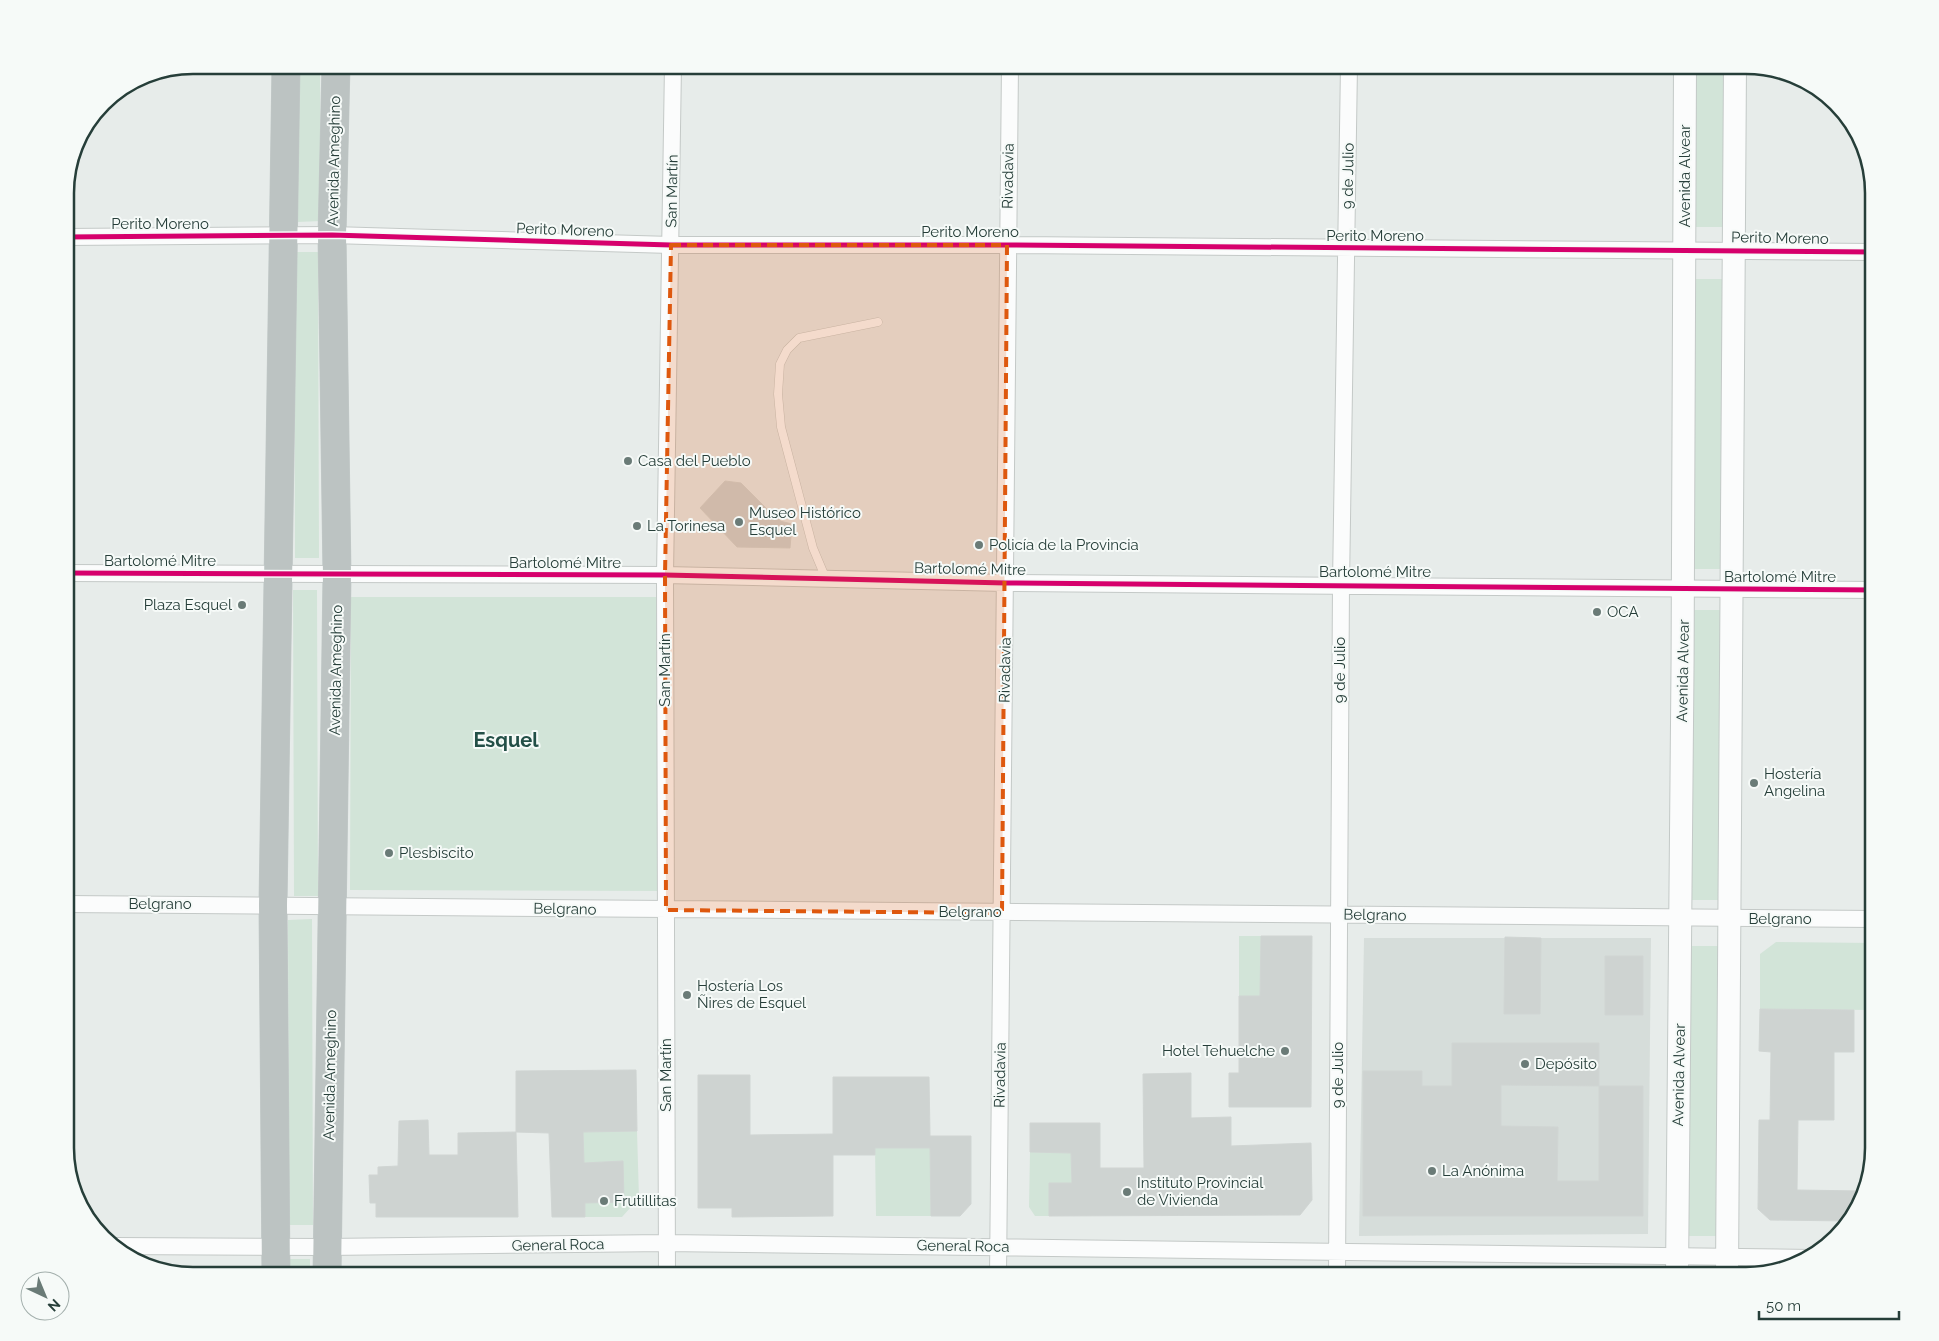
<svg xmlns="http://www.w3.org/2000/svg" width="1939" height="1341" viewBox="0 0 1939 1341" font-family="Raleway,sans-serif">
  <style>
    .built { fill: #d6ddda }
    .green { fill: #d2e4d8 }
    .building { fill: #ced3d1; stroke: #d0d5d3; fill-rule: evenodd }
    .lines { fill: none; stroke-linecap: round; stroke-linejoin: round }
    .lane-casing { stroke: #c4c9c7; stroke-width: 9 }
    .street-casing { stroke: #c4c9c7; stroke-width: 18 }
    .secondary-casing { stroke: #c3c9c7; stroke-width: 24 }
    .highway-casing { stroke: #c3cac9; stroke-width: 29 }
    .lane { stroke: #fbfcfc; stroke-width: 8 }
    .street { stroke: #fbfcfc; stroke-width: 16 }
    .secondary { stroke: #fbfcfc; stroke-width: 22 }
    .highway { stroke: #bcc3c2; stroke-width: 28 }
    .cycleway-casing { stroke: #f6faf8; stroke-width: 8 }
    .cycleway { stroke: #d6006c; stroke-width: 5 }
    .marked { fill: #de580e; fill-opacity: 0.2; stroke: #de580e; stroke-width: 4; stroke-dasharray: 10 6; stroke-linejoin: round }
    .poi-dot { fill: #6a7b77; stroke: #f6faf8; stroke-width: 2 }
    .labels { text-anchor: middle; stroke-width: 4; stroke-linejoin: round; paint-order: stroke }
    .street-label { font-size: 15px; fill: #263e39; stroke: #f6faf8 }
    .poi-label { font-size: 15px; fill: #263e39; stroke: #f6faf8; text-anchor: start }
    .district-label { font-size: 20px; font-weight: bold; fill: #234f47; stroke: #f6faf8 }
    .rim { fill: none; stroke: #263e39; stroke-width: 2.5 }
  </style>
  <rect width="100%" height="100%" fill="#e7ecea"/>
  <path class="built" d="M1364,938H1651L1648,1234L1359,1236Z"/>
  <path class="green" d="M296,65H320L321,221L297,222Z
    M1694,65H1727L1726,227H1694Z
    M294,252H318L319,558H295Z
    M1693,279H1725L1723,569H1691Z
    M293,590H317L318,896H294Z
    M351,597H668L666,891L350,890Z
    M1690,610H1722L1720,900H1688Z
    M312,919L313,1225H289L288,920Z
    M1239,936H1261L1260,996H1239Z
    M1776,942L1874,943V1010L1760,1009V954Z
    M1688,946H1720L1718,1236H1686Z
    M874,1078L930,1148L931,1216H876Z
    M637,1131L639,1198L622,1217H585V1203L623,1161L584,1163L583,1132Z
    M1030,1152L1071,1153L1072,1183L1049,1184V1216H1035L1029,1207Z
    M287,1259H310V1276H287Z
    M1110,1271H1170V1276H1110Z"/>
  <path class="building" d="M725,481L741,483L768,510L780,511V521L792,524L790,548L737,547L700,508Z
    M1261,936H1312L1311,1107H1229V1073H1239V996H1260Z
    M1505,937L1541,938L1540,1014H1504Z
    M1605,956H1643V1015H1605Z
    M1760,1009L1854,1010V1052H1834V1120H1798L1797,1190L1861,1191L1850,1221L1770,1220L1758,1209L1759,1120H1770L1771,1052L1759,1051Z
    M1452,1043H1599V1086H1643V1216H1363V1071H1422V1086H1452ZM1501,1085L1599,1086V1181H1557L1558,1127L1501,1126Z
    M636,1070L637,1131L583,1132L584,1163L623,1161L624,1202L585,1203V1217H552L549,1133L516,1132V1071Z
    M1191,1073V1118L1231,1117V1146L1311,1143L1312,1200L1300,1215L1049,1216V1183H1072L1071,1153L1030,1152V1123H1100V1168H1144L1143,1074Z
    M698,1075H750V1135L833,1134V1077H929L930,1136H971V1204L960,1216H931L930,1148H875V1155H833V1216L732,1217V1208H698Z
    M428,1120L429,1155H458V1133L516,1132L518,1217H376V1203H370L369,1175H378V1167L398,1166L399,1121Z"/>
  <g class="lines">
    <defs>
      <path id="lane" d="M826,579L813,548L781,427L778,394L780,364L787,350L799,338L878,322"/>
      <path id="street" d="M65,237L332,235L671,245H1007L1874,252
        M65,573L665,575L1006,583L1874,590
        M65,904L1874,919
        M114,1246L327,1247L666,1243L1811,1258
        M667,1276L665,575L673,65
        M998,1276L1010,65
        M1337,1276L1341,584L1349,65"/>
      <path id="secondary" d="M1677,1276C1681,872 1685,469 1685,65
        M1727,1276L1735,65"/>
      <path id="highway" d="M276,1276L273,905L286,65
        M327,1276L337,575L332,235L336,65"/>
    </defs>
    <use href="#lane" class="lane-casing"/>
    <use href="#street" class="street-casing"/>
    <use href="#secondary" class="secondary-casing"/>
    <use href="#highway" class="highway-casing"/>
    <use href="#lane" class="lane"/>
    <use href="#street" class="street"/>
    <use href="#secondary" class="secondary"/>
    <use href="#highway" class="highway"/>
    <defs>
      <path id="cycleway" d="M65,237L332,235L671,245H1007L1874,252
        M65,573L665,575L1006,583L1874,590"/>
    </defs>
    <use href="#cycleway" class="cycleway-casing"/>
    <use href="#cycleway" class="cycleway"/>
  </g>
  <path class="marked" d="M671,245H1007L1002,913L666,910L665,575Z"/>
  <g class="poi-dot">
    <circle cx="628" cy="461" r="5"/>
    <circle cx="739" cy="522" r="5"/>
    <circle cx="637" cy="526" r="5"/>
    <circle cx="979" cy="545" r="5"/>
    <circle cx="242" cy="605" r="5"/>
    <circle cx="1597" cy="612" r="5"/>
    <circle cx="1754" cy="783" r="5"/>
    <circle cx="389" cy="853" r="5"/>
    <circle cx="687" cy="995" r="5"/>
    <circle cx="1285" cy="1051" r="5"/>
    <circle cx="1525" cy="1064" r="5"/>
    <circle cx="1432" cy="1171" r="5"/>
    <circle cx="1127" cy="1192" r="5"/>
    <circle cx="604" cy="1201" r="5"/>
  </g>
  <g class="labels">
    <g class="street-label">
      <text transform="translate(334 161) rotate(-89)" y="5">Avenida Ameghino</text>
      <text transform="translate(1008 176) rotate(-89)" y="5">Rivadavia</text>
      <text transform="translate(1348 176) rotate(-89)" y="5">9 de Julio</text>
      <text transform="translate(1685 176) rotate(-90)" y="5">Avenida Alvear</text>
      <text transform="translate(672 191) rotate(-89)" y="5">San Martín</text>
      <text x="160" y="229">Perito Moreno</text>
      <text transform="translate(565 230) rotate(2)" y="5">Perito Moreno</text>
      <text x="970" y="237">Perito Moreno</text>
      <text x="1375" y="241">Perito Moreno</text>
      <text transform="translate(1780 238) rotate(1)" y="5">Perito Moreno</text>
      <text x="160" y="566">Bartolomé Mitre</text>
      <text x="565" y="568">Bartolomé Mitre</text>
      <text transform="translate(970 569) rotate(1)" y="5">Bartolomé Mitre</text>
      <text x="1375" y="577">Bartolomé Mitre</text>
      <text x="1780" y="582">Bartolomé Mitre</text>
      <text transform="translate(336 670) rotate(-89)" y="5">Avenida Ameghino</text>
      <text transform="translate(665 670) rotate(-90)" y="5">San Martín</text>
      <text transform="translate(1005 670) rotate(-89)" y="5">Rivadavia</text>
      <text transform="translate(1340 670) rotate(-90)" y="5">9 de Julio</text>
      <text transform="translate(1683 671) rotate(-89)" y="5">Avenida Alvear</text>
      <text x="160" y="909">Belgrano</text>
      <text transform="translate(565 909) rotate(1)" y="5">Belgrano</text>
      <text x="970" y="917">Belgrano</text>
      <text transform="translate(1375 915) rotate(1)" y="5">Belgrano</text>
      <text x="1780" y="924">Belgrano</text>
      <text transform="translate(330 1075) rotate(-89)" y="5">Avenida Ameghino</text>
      <text transform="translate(666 1075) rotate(-90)" y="5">San Martín</text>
      <text transform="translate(1000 1075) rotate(-89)" y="5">Rivadavia</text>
      <text transform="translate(1338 1075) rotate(-90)" y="5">9 de Julio</text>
      <text transform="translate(1679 1075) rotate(-89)" y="5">Avenida Alvear</text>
      <text transform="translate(558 1245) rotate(-1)" y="5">General Roca</text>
      <text transform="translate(963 1246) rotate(1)" y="5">General Roca</text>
    </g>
    <g class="poi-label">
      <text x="638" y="466">Casa del Pueblo</text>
      <text x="749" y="518">Museo Histórico<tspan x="749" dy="17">Esquel</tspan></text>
      <text x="647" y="531">La Torinesa</text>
      <text x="989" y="550">Policía de la Provincia</text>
      <text x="232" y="610" text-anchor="end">Plaza Esquel</text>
      <text x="1607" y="617">OCA</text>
      <text x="1764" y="779">Hostería<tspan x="1764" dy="17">Angelina</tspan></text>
      <text x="399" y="858">Plesbiscito</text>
      <text x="697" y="991">Hostería Los<tspan x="697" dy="17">Ñires de Esquel</tspan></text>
      <text x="1275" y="1056" text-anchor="end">Hotel Tehuelche</text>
      <text x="1535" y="1069">Depósito</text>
      <text x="1442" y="1176">La Anónima</text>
      <text x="1137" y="1188">Instituto Provincial<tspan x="1137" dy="17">de Vivienda</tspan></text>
      <text x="614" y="1206">Frutillitas</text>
    </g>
    <g class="district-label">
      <text x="506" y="747">Esquel</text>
    </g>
  </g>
  <path d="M0 0H1939V1341H0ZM193 74H1746A119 119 0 0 1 1865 193V1148A119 119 0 0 1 1746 1267H193A119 119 0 0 1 74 1148V193A119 119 0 0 1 193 74Z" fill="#f6faf8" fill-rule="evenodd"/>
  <path class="rim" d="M193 74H1746A119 119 0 0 1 1865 193V1148A119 119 0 0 1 1746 1267H193A119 119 0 0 1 74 1148V193A119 119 0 0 1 193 74Z"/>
  <g transform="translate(45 1296) rotate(136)"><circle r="24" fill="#f6faf8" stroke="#a3afac"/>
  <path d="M0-4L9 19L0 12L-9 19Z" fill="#6a7b77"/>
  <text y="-8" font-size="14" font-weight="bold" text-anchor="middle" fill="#263e39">N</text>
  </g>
  <path d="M1759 1311v8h140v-8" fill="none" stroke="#263e39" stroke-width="2.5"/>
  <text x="1766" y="1311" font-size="15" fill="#263e39" stroke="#f6faf8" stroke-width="4" paint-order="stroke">50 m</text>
</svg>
